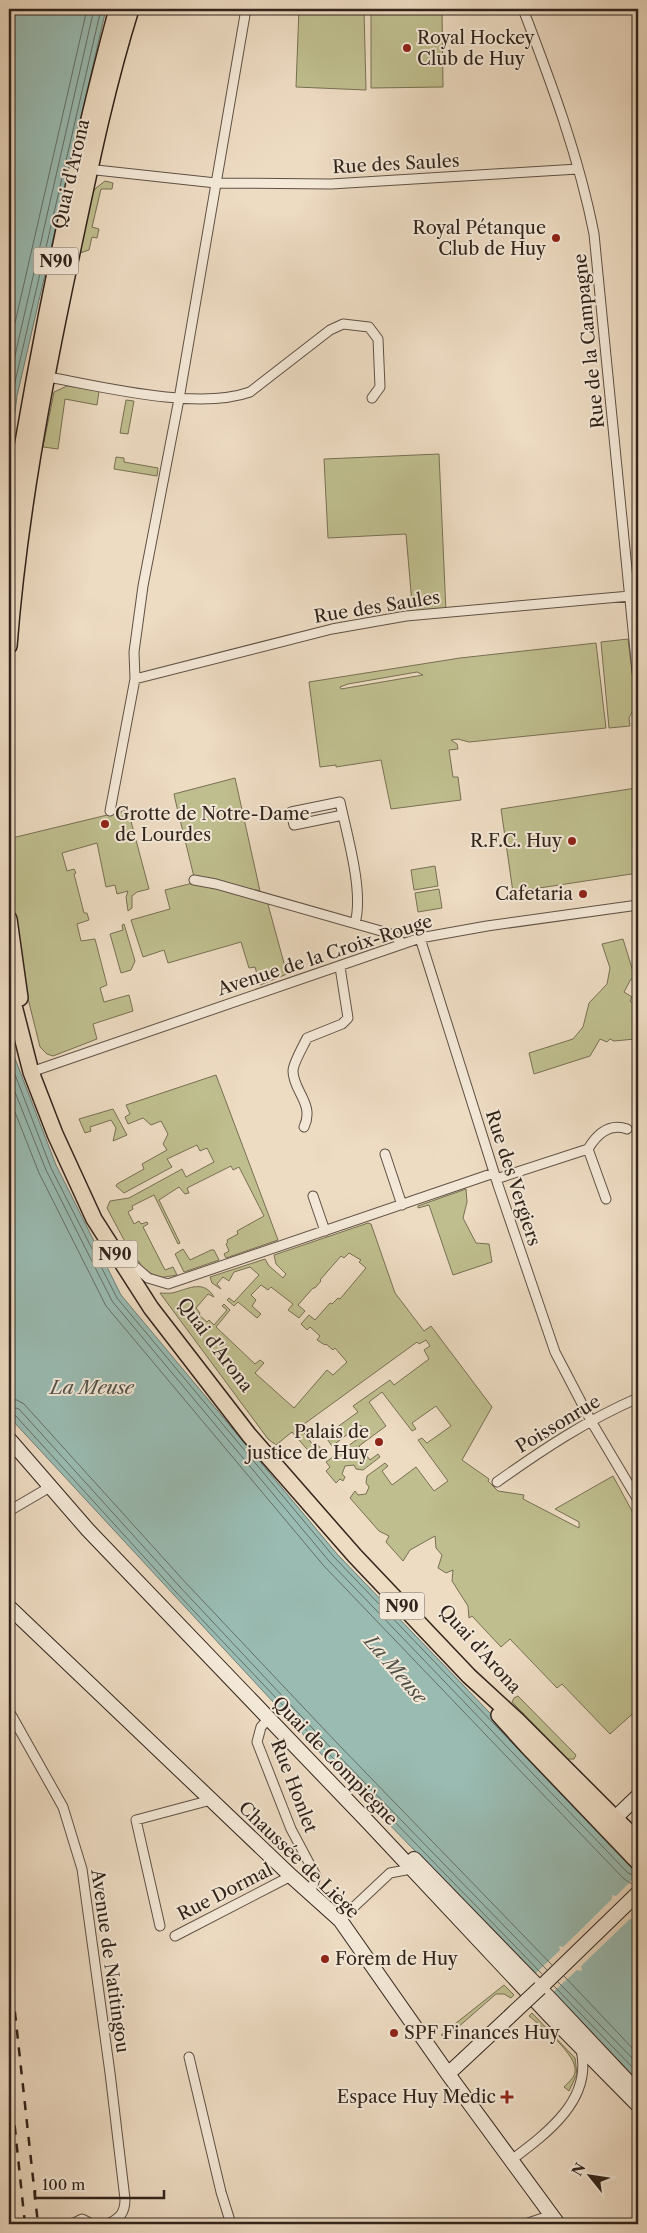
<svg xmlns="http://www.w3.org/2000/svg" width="647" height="2233" viewBox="0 0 647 2233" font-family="'Libre Caslon Text',serif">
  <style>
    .green { fill: #bfbe8e; stroke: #787054; fill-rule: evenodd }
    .water { fill: #99bbb2; stroke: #6f7e76 }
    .pier { fill: #eddbc2 }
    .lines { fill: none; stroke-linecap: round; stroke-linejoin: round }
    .shore { stroke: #656f66; stroke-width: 1 }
    .street-casing { stroke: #605145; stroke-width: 11 }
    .secondary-casing { stroke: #31231b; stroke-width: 16 }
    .primary-casing { stroke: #31231b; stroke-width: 18 }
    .street { stroke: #f3e8d7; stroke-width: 9 }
    .secondary { stroke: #f3e8d7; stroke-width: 14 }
    .primary { stroke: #eddbc2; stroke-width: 15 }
    .rail { stroke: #31231b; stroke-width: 2.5; stroke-dasharray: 9 9; stroke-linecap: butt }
    .secondary-bridge-casing { stroke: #31231b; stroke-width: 16; stroke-linecap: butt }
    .secondary-bridge { stroke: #f3e8d7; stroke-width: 14 }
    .poi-dot { fill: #8f2418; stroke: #f3e8d7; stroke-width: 2 }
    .labels { text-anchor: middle; stroke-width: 4; stroke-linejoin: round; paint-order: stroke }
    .shield { fill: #f3e8d7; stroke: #6b5e53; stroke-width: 1 }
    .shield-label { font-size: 16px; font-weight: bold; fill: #31231b }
    .poi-label { font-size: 18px; fill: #31231b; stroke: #f3e8d7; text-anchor: end }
    .street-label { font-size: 18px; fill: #31231b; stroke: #f3e8d7 }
    .water-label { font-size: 19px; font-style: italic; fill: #505148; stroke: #f3e8d7 }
  </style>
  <rect width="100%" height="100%" fill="#eddbc2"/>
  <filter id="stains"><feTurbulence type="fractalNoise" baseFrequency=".004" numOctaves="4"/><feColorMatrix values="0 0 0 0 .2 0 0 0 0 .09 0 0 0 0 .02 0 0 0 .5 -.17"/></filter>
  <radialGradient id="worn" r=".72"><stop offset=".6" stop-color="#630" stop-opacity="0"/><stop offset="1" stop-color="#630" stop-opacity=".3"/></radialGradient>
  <path class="green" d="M299,9H364L366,90L296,87Z
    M371,9H442L443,87L371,88Z
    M105,181L113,183L112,189H101L92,227L99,229L97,238L92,237L89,250L80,253L92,193L96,188Z
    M67,386L99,391L97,405L65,399L58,449L43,447L54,392Z
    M126,400L134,401L128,434L120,433Z
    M439,454L446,612L413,615L406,534L328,538L324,459Z
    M116,457L124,458V462L158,468L157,476L114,469Z
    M628,639L636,704L629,718L630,726L609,728L601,642Z
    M596,643L606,728L469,742L458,739L451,740L457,744L458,749L449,750L453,777H458L461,800L391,809L381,760L336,767V765L320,767L309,682L460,658ZM417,672L423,675L341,689L340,687L348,684Z
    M235,778L260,891L194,877L175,799L174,794Z
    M636,788L638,804V873L513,892L501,809Z
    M128,810L149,889L137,892L132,896V908L128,911L126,897L128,891L117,894L115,885L106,887L97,843L62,853L67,871L74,869L76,873L74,874L84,913H87L89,920L77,924L81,941L95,939L107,985L100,988L104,1002L129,995L133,1011L93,1024L97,1039L53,1056L47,1054L40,1047L21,970L14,911L12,838Z
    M435,866L438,886L414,890L411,870Z
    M193,883L211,885L267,901L287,974L260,985L255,967L249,968L241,942L168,963L164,950L143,957L131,920L170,909L165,890Z
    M439,889L442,908L418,912L415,893Z
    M124,924L135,961L131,970L121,973L110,934L123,930L122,925Z
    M623,939L635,978L631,979L624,992L632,997L630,1001C641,1009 641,1028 635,1039L614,1041L610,1039L607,1042L600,1039L590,1056L534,1074L529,1053L573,1039L583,1027L589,1003L607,984L610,968L602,944Z
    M216,1075L278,1240L226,1258L224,1254L229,1251L226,1244L228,1242L227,1240L238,1234L237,1231L264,1216L239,1167L233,1170L231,1166L187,1188L189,1193L185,1194L179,1187L159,1200L180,1243L178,1244L154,1195L132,1206L133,1209L128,1212L134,1224L139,1221L141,1224L147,1222L148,1224L143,1227L165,1270L173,1267L177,1275L158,1278L143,1268L123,1238L107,1208L110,1201L129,1198L182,1169L186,1177L214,1162L207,1148L200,1151L197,1145L167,1159L172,1167L124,1193L116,1186L117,1184L144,1169L142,1164L167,1150L163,1144L168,1134L161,1121L151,1125L143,1118L128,1124L125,1117L130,1114L126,1105Z
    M113,1109L127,1135L113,1141L116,1128L111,1120L90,1127L91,1131L85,1133L79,1119Z
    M466,1189L467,1202L463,1218L476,1243L489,1244L492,1262L453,1275L429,1205L418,1208V1206Z
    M368,1223L371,1224L395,1293L424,1331L431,1326L492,1407L462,1460L489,1479L488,1481L498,1491L524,1495L523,1499L579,1528V1522L555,1509L613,1476L638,1522V1709L610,1734L562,1684L557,1688L510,1639L501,1647L472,1616L469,1618L468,1606L452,1581L453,1570L446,1573L438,1568L442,1555L436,1548L435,1536L410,1550L403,1561L386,1542L389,1536L379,1531L350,1498L355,1491L358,1495L366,1494L369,1487L366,1483L367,1476L385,1463L388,1466L382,1471L392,1485L416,1467L434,1491L448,1481L418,1440L422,1438L427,1443L451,1426L436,1406L412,1423L416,1429L412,1431L382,1392L369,1402L386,1426L359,1446L370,1460L378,1454L380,1457L363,1470L356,1469L354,1465L345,1466L342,1474L345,1477L343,1481L340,1479L336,1483L326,1471L330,1467L326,1462L366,1433L360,1425L332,1446L325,1436L358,1412L353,1406L390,1380L394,1385L429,1359L424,1350L430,1346L426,1340L419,1344L417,1342L300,1427L313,1445L316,1443L324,1452L320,1455L316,1451L312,1455L292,1432L276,1445L268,1439L160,1293C165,1293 171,1294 176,1292C190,1288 204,1280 214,1297L208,1294L196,1308L200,1313L199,1315L207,1322L209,1320L214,1325L227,1310L222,1306L224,1304L230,1310L216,1327L255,1364L260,1360L264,1363L255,1373L294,1408L327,1370L333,1375L347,1362L335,1348L333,1350L326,1344L325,1345L317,1340L320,1336L310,1327L307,1330L301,1324L309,1315L315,1320L330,1303L332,1304L338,1298L340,1299L366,1268L359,1262L361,1260L349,1253L344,1258L341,1256L320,1280L321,1281L315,1288H313L298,1305L305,1311L299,1318L288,1310L293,1304L271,1287L268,1290L261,1285L251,1295L256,1300L252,1306L261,1314L257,1318L238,1302L234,1306L227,1300L229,1298L234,1302L259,1275L250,1267L234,1272L229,1281L223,1277L217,1284L221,1289L212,1283L210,1277L265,1259L269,1266L283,1278L286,1274L276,1264L274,1255Z
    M183,1249L190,1260L211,1250H214L219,1260L184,1272L175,1254Z
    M518,1696L576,1755L574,1759H568L512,1702L514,1698Z
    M504,1985L514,1995L511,1998L504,1994H496L448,2036L441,2035Z
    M532,2013L575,2058L577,2074L569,2091L564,2087C568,2082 574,2079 575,2072C578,2055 541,2026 529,2016Z"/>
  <path class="water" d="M9,9H106L17,396L9,461Z
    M9,1043L56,1165L121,1295L337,1554L638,1867V2081L324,1757L13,1421L9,1414Z"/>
  <path class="pier" d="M638,1874V1911L634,1915L635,1920L630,1919L581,1966L582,1971L577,1970L551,1994L533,1976L560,1950L559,1946L563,1947L612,1899V1895L616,1896Z"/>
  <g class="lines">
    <path class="shore" d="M9,349L87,9
      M9,382L94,9
      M9,422L12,395L101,9
      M9,1059L51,1168L117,1298L334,1557L520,1751
      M9,1077L46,1170L112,1301L329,1561L628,1873L638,1877
      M9,1097L39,1173L106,1306L324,1566L623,1878L630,1883L638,1884
      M9,1399L17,1400L24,1404L185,1582L338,1744L552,1965
      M9,1406L19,1409L180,1587L332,1749L547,1970
      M9,1412L14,1414L175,1591L328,1753L542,1974
      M564,1976L638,2054
      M558,1982L638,2064
      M554,1986L638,2073"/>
    <defs>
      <path id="street" d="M246,9L179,399L143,586L134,652L135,679L332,629L406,616L630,596
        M523,9C551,82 579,157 594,234L638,681
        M87,169L216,183L331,184L578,169
        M43,376C99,386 197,411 250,392L330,330L343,324L369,327L378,339L380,387L372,398
        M110,811L135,679
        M343,815L294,825L291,812L340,802C347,835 364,892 355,923
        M194,880L216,884L388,933L396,937L403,944
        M420,938L498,1185L555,1352L591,1421L638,1500
        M31,1072L420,938L487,926L638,905
        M304,1127C315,1104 293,1091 293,1071C293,1063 304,1045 307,1038L342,1024L348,1018L340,967
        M588,1149L606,1199
        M385,1154L402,1205
        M496,1179L588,1149C597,1134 609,1123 627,1129
        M313,1196L325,1231
        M132,1264L148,1278L168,1284L494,1173
        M497,1482C542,1450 587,1420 638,1398
        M9,1511L50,1487
        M9,1711L63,1807L82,1869L110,2073L125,2199C125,2213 120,2218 108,2224
        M269,1718L261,1727L257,1742L291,1829L316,1876L310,1894
        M340,1920L390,1873L411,1869
        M160,1926L136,1820L211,1800
        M175,1936L291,1876
        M189,2057L221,2192L231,2224
        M510,2161C546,2134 593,2100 581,2050
        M72,2224L82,2219L92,2224
        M525,2224L552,2215"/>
      <path id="secondary" d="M9,1439L88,1530L368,1822L549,2015L638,2105
        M9,1607L291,1876L340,1920L448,2074L558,2224
        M615,1818L638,1796
        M414,1859L553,2002L633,2087
        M540,1988L638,1893
        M448,2074L509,2017"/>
      <path id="primary" d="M9,526C37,352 71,179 117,9
        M9,646C19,517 43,389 70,262C88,178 105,92 131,9
        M9,919L20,998
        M9,986L31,1072L55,1134L94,1219L151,1308L249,1435L355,1556L469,1676L518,1721L638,1841
        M499,1715L527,1746L638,1862"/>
    </defs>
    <use href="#street" class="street-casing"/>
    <use href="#secondary" class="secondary-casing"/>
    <use href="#primary" class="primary-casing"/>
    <use href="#street" class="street"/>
    <use href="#secondary" class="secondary"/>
    <use href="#primary" class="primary"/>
    <path class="rail" d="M9,1958L38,2224
      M9,2072L25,2224"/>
    <defs>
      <path id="secondary-bridge" d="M509,2017L540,1988"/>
    </defs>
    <use href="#secondary-bridge" class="secondary-bridge-casing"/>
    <use href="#secondary-bridge" class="secondary-bridge"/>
  </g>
  <g class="poi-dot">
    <circle cx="407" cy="48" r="5"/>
    <circle cx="556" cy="238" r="5"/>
    <circle cx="105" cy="824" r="5"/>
    <circle cx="572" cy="841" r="5"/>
    <circle cx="583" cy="894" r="5"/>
    <circle cx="379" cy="1442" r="5"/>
    <circle cx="325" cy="1959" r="5"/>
    <circle cx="394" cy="2033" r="5"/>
    <path d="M504.5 2089.5h5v5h5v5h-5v5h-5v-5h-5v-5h5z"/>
  </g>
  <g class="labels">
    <g class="shield">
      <rect x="33.5" y="247.5" width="45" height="27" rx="4"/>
      <rect x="92.5" y="1240.5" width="45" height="27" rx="4"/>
      <rect x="379.5" y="1592.5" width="45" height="27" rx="4"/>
    </g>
    <g class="shield-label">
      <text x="56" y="267">N90</text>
      <text x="115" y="1260">N90</text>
      <text x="402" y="1612">N90</text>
    </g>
    <g class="poi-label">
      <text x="417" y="44" text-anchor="start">Royal Hockey<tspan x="417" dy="21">Club de Huy</tspan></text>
      <text x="546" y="234">Royal Pétanque<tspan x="546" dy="21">Club de Huy</tspan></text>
      <text x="115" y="820" text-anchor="start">Grotte de Notre-Dame<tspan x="115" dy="21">de Lourdes</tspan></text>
      <text x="562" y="847">R.F.C. Huy</text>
      <text x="573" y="900">Cafetaria</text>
      <text x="369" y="1438">Palais de<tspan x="369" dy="21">justice de Huy</tspan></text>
      <text x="335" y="1965" text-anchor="start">Forem de Huy</text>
      <text x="404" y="2039" text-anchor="start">SPF Finances Huy</text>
      <text x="496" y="2103">Espace Huy Medic</text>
    </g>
    <g class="street-label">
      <text transform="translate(396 164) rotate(-3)" y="6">Rue des Saules</text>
      <text transform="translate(71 174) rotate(-77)" y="6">Quai d'Arona</text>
      <text transform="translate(589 341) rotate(-96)" y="6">Rue de la Campagne</text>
      <text transform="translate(377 607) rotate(-9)" y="6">Rue des Saules</text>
      <text transform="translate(325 955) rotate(-18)" y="6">Avenue de la Croix-Rouge</text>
      <text transform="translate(513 1178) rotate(72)" y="6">Rue des Vergiers</text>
      <text transform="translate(215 1345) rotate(53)" y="6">Quai d'Arona</text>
      <text transform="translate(558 1424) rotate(-31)" y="6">Poissonrue</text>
      <text transform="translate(480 1649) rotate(48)" y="6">Quai d'Arona</text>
      <text transform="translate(335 1761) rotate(46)" y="6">Quai de Compiègne</text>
      <text transform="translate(294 1786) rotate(69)" y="6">Rue Honlet</text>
      <text transform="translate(299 1860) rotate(44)" y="6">Chaussée de Liège</text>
      <text transform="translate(225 1892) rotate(-27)" y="6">Rue Dormal</text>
      <text transform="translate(110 1961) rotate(82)" y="6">Avenue de Natitingou</text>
    </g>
    <g class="water-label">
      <text x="92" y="1394">La Meuse</text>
      <text transform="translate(396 1669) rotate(49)" y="7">La Meuse</text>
    </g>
  </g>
  <rect width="647" height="2233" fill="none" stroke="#eddbc2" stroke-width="30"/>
  <rect x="10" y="10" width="627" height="2213" fill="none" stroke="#31231b" stroke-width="2.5"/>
  <rect x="15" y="15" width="617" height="2203" fill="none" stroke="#31231b"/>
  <g transform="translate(590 2176) rotate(300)" stroke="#f3e8d7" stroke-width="4" paint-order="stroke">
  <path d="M0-4L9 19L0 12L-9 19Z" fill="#31231b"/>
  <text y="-8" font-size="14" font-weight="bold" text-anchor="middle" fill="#31231b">N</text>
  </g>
  <path d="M35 2190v8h129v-8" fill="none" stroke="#31231b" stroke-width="2.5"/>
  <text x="42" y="2190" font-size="15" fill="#31231b" stroke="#f3e8d7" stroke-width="4" paint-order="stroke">100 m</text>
  <rect width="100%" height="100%" filter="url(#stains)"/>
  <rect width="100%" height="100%" fill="url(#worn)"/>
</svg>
